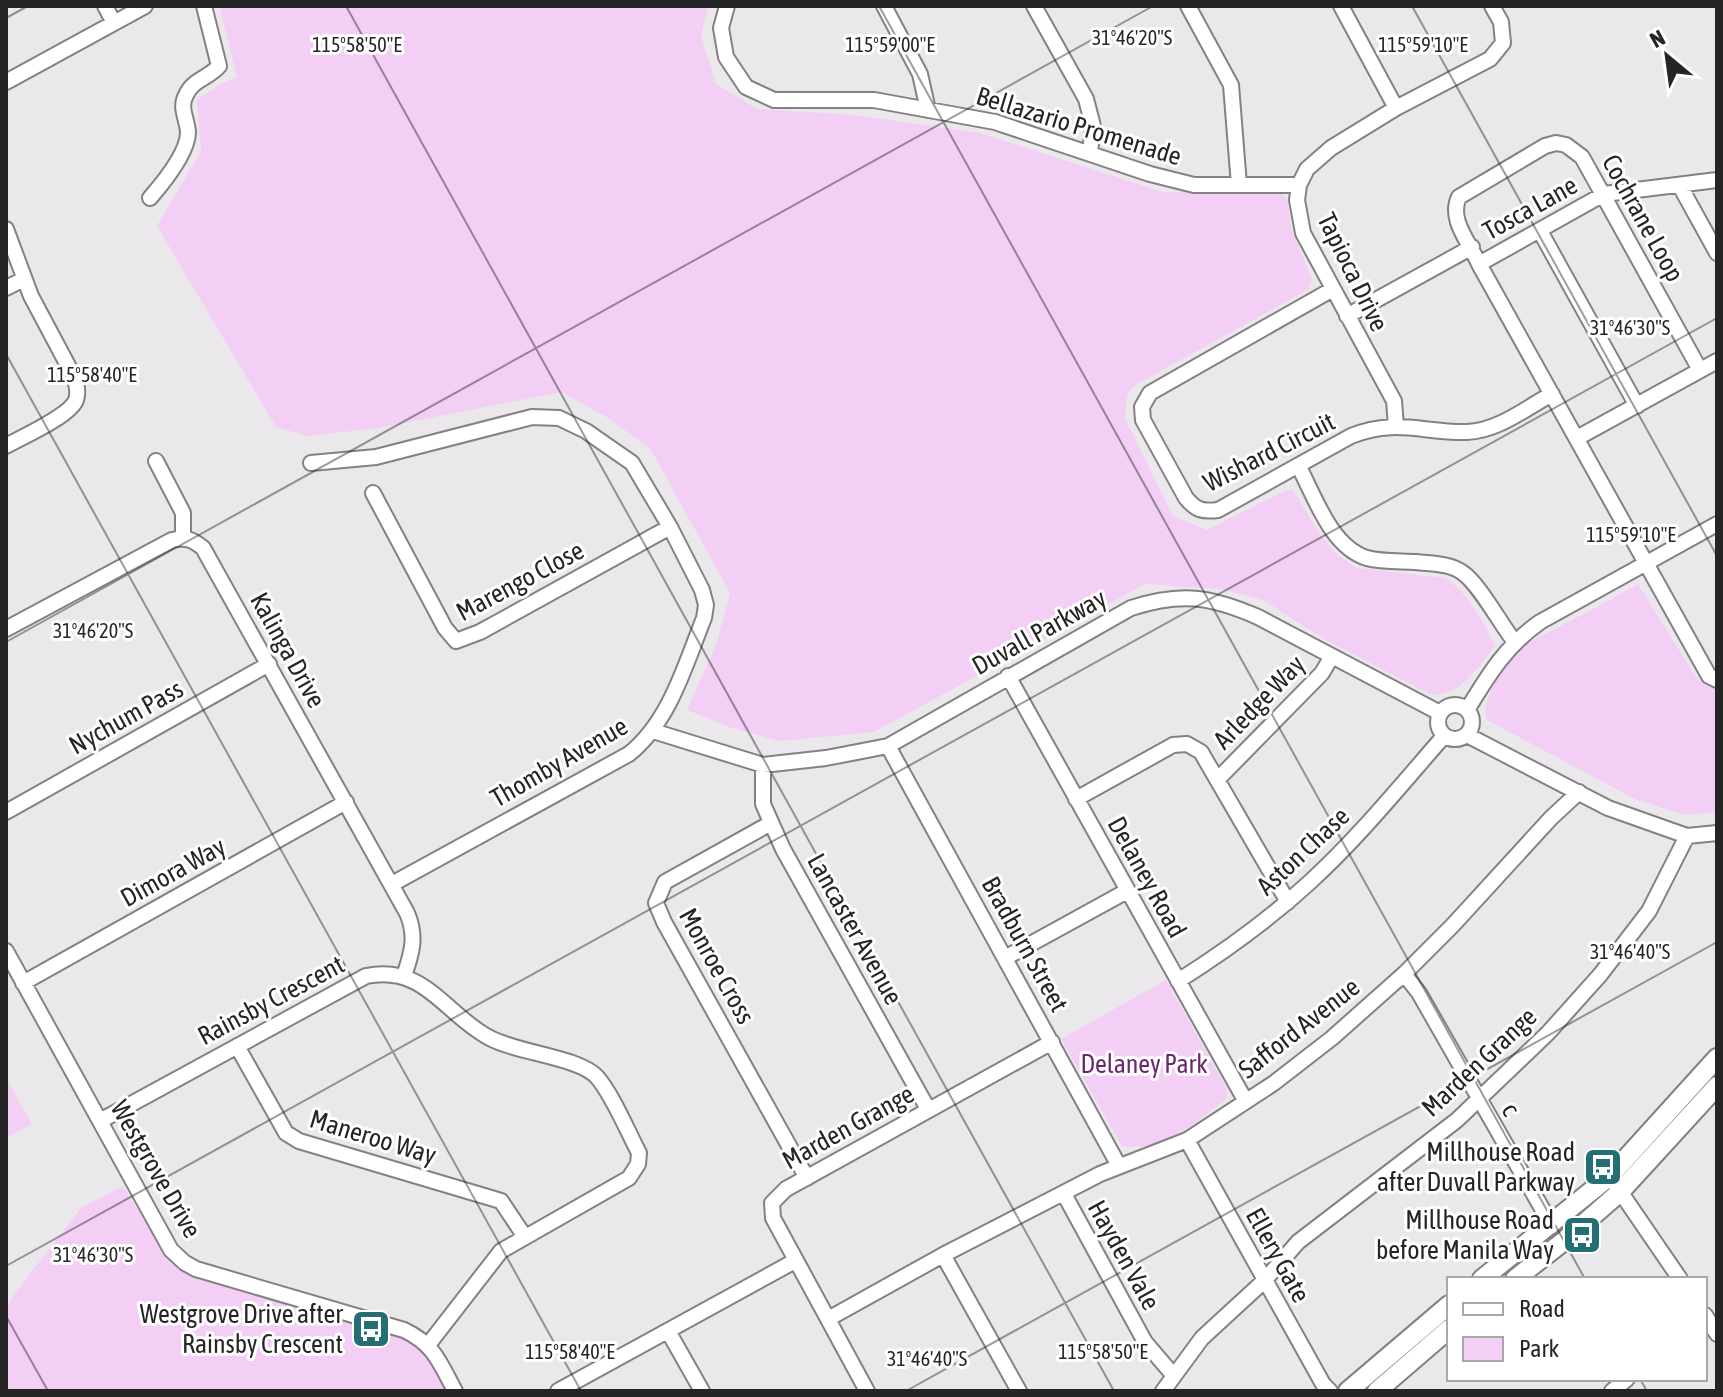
<svg xmlns="http://www.w3.org/2000/svg" width="1723" height="1397" viewBox="0 0 1723 1397" font-family="'Asap Condensed',sans-serif">
  <style>
    .green { fill: #f3cef5 }
    .lines { fill: none; stroke-linecap: round; stroke-linejoin: round }
    .minor-casing { stroke: #848184; stroke-width: 18 }
    .major-casing { stroke: #848184; stroke-width: 22 }
    .minor { stroke: #fff; stroke-width: 14 }
    .major { stroke: #fff; stroke-width: 18 }
    .ticks { fill: none; stroke: #262526; stroke-width: 2; stroke-opacity: 0.45 }
    .labels { text-anchor: middle; stroke-width: 6; stroke-linejoin: round; paint-order: stroke }
    .street-label { font-size: 26px; fill: #262526; stroke: #fff }
    .park-label { font-size: 26px; fill: #69286e; stroke: #fff }
    .poi-label { font-size: 26px; fill: #262526; stroke: #fff; text-anchor: end }
    .ticks-label { font-size: 20px; text-anchor: middle; fill: #262526; stroke: #fff; stroke-width: 6; stroke-linejoin: round; paint-order: stroke }
  </style>
  <rect width="100%" height="100%" fill="#ebe8eb"/>
  <path class="green" d="M219,6H708L701,36L716,84L757,109L855,115L980,133L1163,192L1278,191L1287,199L1291,228L1312,279L1309,289L1135,385L1127,395L1125,419L1173,516L1207,530L1284,491L1293,490L1320,534L1337,555L1357,568L1445,578C1467,591 1484,623 1495,646C1477,667 1463,695 1432,695L1326,640L1263,600L1220,589L1145,584L874,732L780,741L729,727L687,710L716,645L730,593L650,448L605,416L561,392L379,428L307,436L276,427L157,226L201,151L197,100L217,86L237,77Z
    M1638,584L1698,680L1717,684V812L1685,815L1635,799L1487,720C1479,699 1509,660 1524,646C1533,639 1546,634 1557,628C1584,614 1611,599 1638,584Z
    M1166,980L1228,1091L1226,1099C1195,1123 1163,1152 1122,1146L1061,1039Z
    M6,1078L32,1124L8,1137L6,1134Z
    M123,1186L165,1253L398,1333L429,1352L450,1391H6V1310L13,1296L81,1208Z"/>
  <g class="lines">
    <defs>
      <path id="minor" d="M105,6L114,23
        M727,6L721,28L726,57L746,87L774,100H874L995,122L1150,174L1194,185H1299
        M884,6L920,74L928,110
        M1034,6L1086,99L1093,126L1090,152
        M1188,6L1231,85L1239,185
        M1341,6L1396,108
        M6,82L145,6
        M1680,186L1717,253
        M150,198C163,183 188,153 188,132C187,118 179,108 186,95C193,79 209,78 219,66L204,6
        M6,229L31,296L73,375C76,383 79,391 76,400C70,416 22,437 6,446
        M1540,231L1637,406
        M1479,264L1604,194L1717,180
        M6,288L24,279
        M1333,289L1150,393L1142,407L1143,420L1186,498C1196,510 1202,512 1218,510L1351,436C1395,418 1424,433 1467,432C1498,431 1526,408 1552,394
        M1347,316L1472,247
        M1700,370L1582,157L1566,145L1556,143L1545,146L1459,197C1448,220 1470,243 1479,264L1709,676L1717,680
        M1396,426L1394,401L1303,233L1297,200L1299,185L1307,169L1331,148L1396,108L1490,59L1503,43L1501,22L1492,6
        M1577,438L1717,361
        M156,461L183,513V538
        M311,463L376,457L532,417L559,418L586,431L632,463L670,527L702,590L706,605L704,618C685,665 670,721 629,754L392,884
        M1299,467C1315,497 1331,547 1367,558C1382,562 1400,561 1416,562C1431,564 1450,563 1463,573C1479,584 1500,623 1514,641
        M373,493L445,628L456,641L480,632L670,527
        M6,629L172,540C186,537 192,539 203,548L407,913C417,936 412,953 404,976
        M1008,676L1245,1100
        M1438 722a17 17 0 1 1 34 0a17 17 0 1 1-34 0Z
        M1467,710C1489,674 1505,647 1540,622L1717,524
        M653,731L763,765L826,758L888,746L1131,608C1181,592 1210,596 1258,617L1440,713
        M1467,735L1608,808L1687,836L1717,833
        M888,746L1119,1166
        M763,765V804L783,849L928,1109
        M1218,779L1322,673L1332,656
        M1076,799L1173,745L1187,744L1201,752L1288,902
        M6,812L269,664
        M771,823L665,882L656,903L664,922L807,1178
        M6,951L171,1250L185,1263L196,1269L404,1330C434,1344 440,1363 455,1391
        M1005,958L1127,891
        M1404,974L1419,993L1552,1226
        M1178,981C1224,952 1271,918 1311,881C1359,837 1401,785 1444,736
        M23,983L346,802
        M237,1046L286,1133L299,1141L501,1201L525,1237
        M100,1121L366,976C424,964 444,1013 488,1037C516,1053 579,1057 597,1077C612,1094 628,1132 639,1153L638,1164L629,1178L501,1251L428,1345
        M1187,1140L1323,1384L1330,1391
        M1615,1184L1680,1279
        M1064,1194L1145,1342L1174,1376
        M943,1255L1019,1391
        M1705,1315L1717,1334
        M828,1319L943,1255L1100,1174L1187,1140L1274,1083L1332,1038L1404,974L1453,925L1551,818L1579,792
        M668,1331L702,1391
        M558,1391L795,1261
        M867,1391L773,1218L772,1203L786,1189L1052,1042
        M1163,1391L1202,1338L1264,1281L1298,1242L1457,1120L1548,1033L1600,975L1649,911L1687,836
        M1612,1391L1627,1379"/>
      <path id="major" d="M1482,1279L1610,1176L1717,1058
        M1515,1279L1564,1241L1620,1192L1717,1086
        M1348,1391L1449,1305
        M1377,1391L1449,1329"/>
    </defs>
    <use href="#minor" class="minor-casing"/>
    <use href="#major" class="major-casing"/>
    <use href="#minor" class="minor"/>
    <use href="#major" class="major"/>
  </g>
  <path class="ticks" d="M346,6L1114,1391M879,6L1585,1279M1412,6L1717,556M6,18L28,6M6,354L581,1391M6,642L1153,6M6,1266L1717,318M6,1316L48,1391M1640,1379L1647,1391M906,1391L1717,942"/>
  <defs>
    <symbol id="bus-square" viewBox="-11 -11 22 22"><rect x="-9" y="-9" width="18" height="18" rx="4" fill="#236f73" stroke="#fff"/><path d="M-5-6H5V4H4V6H2V4H-2V6H-4V4H-5ZM-3.5-4V0h7V-4ZM-3.5 1.2v1.5H-2V1.2ZM2 1.2v1.5H3.5V1.2Z" fill="#fff"/></symbol>
  </defs>
  <g fill-rule="evenodd">
    <use href="#bus-square" x="1581" y="1145" width="44" height="44"/>
    <use href="#bus-square" x="1560" y="1213" width="44" height="44"/>
    <use href="#bus-square" x="349" y="1307" width="44" height="44"/>
  </g>
  <g class="labels">
    <g class="street-label">
      <text transform="translate(1079 126) rotate(17)" y="9">Bellazario Promenade</text>
      <text transform="translate(1530 208) rotate(-29)" y="9">Tosca Lane</text>
      <text transform="translate(1643 218) rotate(61)" y="9">Cochrane Loop</text>
      <text transform="translate(1353 272) rotate(64)" y="9">Tapioca Drive</text>
      <text transform="translate(1269 452) rotate(-27)" y="9">Wishard Circuit</text>
      <text transform="translate(520 581) rotate(-28)" y="9">Marengo Close</text>
      <text transform="translate(1039 632) rotate(-29)" y="9">Duvall Parkway</text>
      <text transform="translate(288 650) rotate(61)" y="9">Kalinga Drive</text>
      <text transform="translate(1259 702) rotate(-46)" y="9">Arledge Way</text>
      <text transform="translate(126 717) rotate(-29)" y="9">Nychum Pass</text>
      <text transform="translate(559 762) rotate(-30)" y="9">Thomby Avenue</text>
      <text transform="translate(1303 851) rotate(-43)" y="9">Aston Chase</text>
      <text transform="translate(173 872) rotate(-29)" y="9">Dimora Way</text>
      <text transform="translate(1147 877) rotate(61)" y="9">Delaney Road</text>
      <text transform="translate(855 929) rotate(61)" y="9">Lancaster Avenue</text>
      <text transform="translate(1025 944) rotate(61)" y="9">Bradburn Street</text>
      <text transform="translate(717 966) rotate(61)" y="9">Monroe Cross</text>
      <text transform="translate(271 1000) rotate(-28)" y="9">Rainsby Crescent</text>
      <text transform="translate(1299 1028) rotate(-38)" y="9">Safford Avenue</text>
      <text transform="translate(1479 1062) rotate(-43)" y="9">Marden Grange</text>
      <text transform="translate(1511 1109) rotate(61)" y="9">c</text>
      <text transform="translate(848 1127) rotate(-29)" y="9">Marden Grange</text>
      <text transform="translate(373 1137) rotate(17)" y="9">Maneroo Way</text>
      <text transform="translate(156 1169) rotate(60)" y="9">Westgrove Drive</text>
      <text transform="translate(1124 1255) rotate(61)" y="9">Hayden Vale</text>
      <text transform="translate(1278 1255) rotate(61)" y="9">Ellery Gate</text>
    </g>
    <g class="park-label">
      <text x="1144" y="1073">Delaney Park</text>
    </g>
    <g class="poi-label">
      <text x="1575" y="1161">Millhouse Road<tspan x="1575" dy="30">after Duvall Parkway</tspan></text>
      <text x="1554" y="1229">Millhouse Road<tspan x="1554" dy="30">before Manila Way</tspan></text>
      <text x="343" y="1323">Westgrove Drive after<tspan x="343" dy="30">Rainsby Crescent</tspan></text>
    </g>
  </g>
  <g class="ticks-label">
    <text x="1132" y="45">31°46'20"S</text>
    <text x="357" y="52">115°58'50"E</text>
    <text x="890" y="52">115°59'00"E</text>
    <text x="1423" y="52">115°59'10"E</text>
    <text x="1630" y="335">31°46'30"S</text>
    <text x="92" y="382">115°58'40"E</text>
    <text x="1631" y="542">115°59'10"E</text>
    <text x="93" y="638">31°46'20"S</text>
    <text x="1630" y="959">31°46'40"S</text>
    <text x="93" y="1262">31°46'30"S</text>
    <text x="570" y="1359">115°58'40"E</text>
    <text x="1103" y="1359">115°58'50"E</text>
    <text x="927" y="1366">31°46'40"S</text>
  </g>
  <rect width="1723" height="1397" fill="none" stroke="#262526" stroke-width="16"/>
  <rect x="1447" y="1277" width="260" height="104" fill="#ffffff" stroke="#a8a8a8" stroke-width="2"/>
  <rect x="1463" y="1303" width="40" height="12" fill="#ffffff" stroke="#a8a8a8" stroke-width="2"/>
  <text x="1519" y="1317" font-size="24" fill="#262526">Road</text>
  <rect x="1463" y="1337" width="40" height="24" fill="#f3cef5" stroke="#a8a8a8" stroke-width="2"/>
  <text x="1519" y="1357" font-size="24" fill="#262526">Park</text>
  <g transform="translate(1667 56) rotate(331)" stroke="#ffffff" stroke-width="6" paint-order="stroke">
  <path d="M0-6L14 30L0 20L-14 30Z" fill="#262526"/>
  <text y="-12" font-size="22" font-weight="bold" text-anchor="middle" fill="#262526">N</text>
  </g>
</svg>
